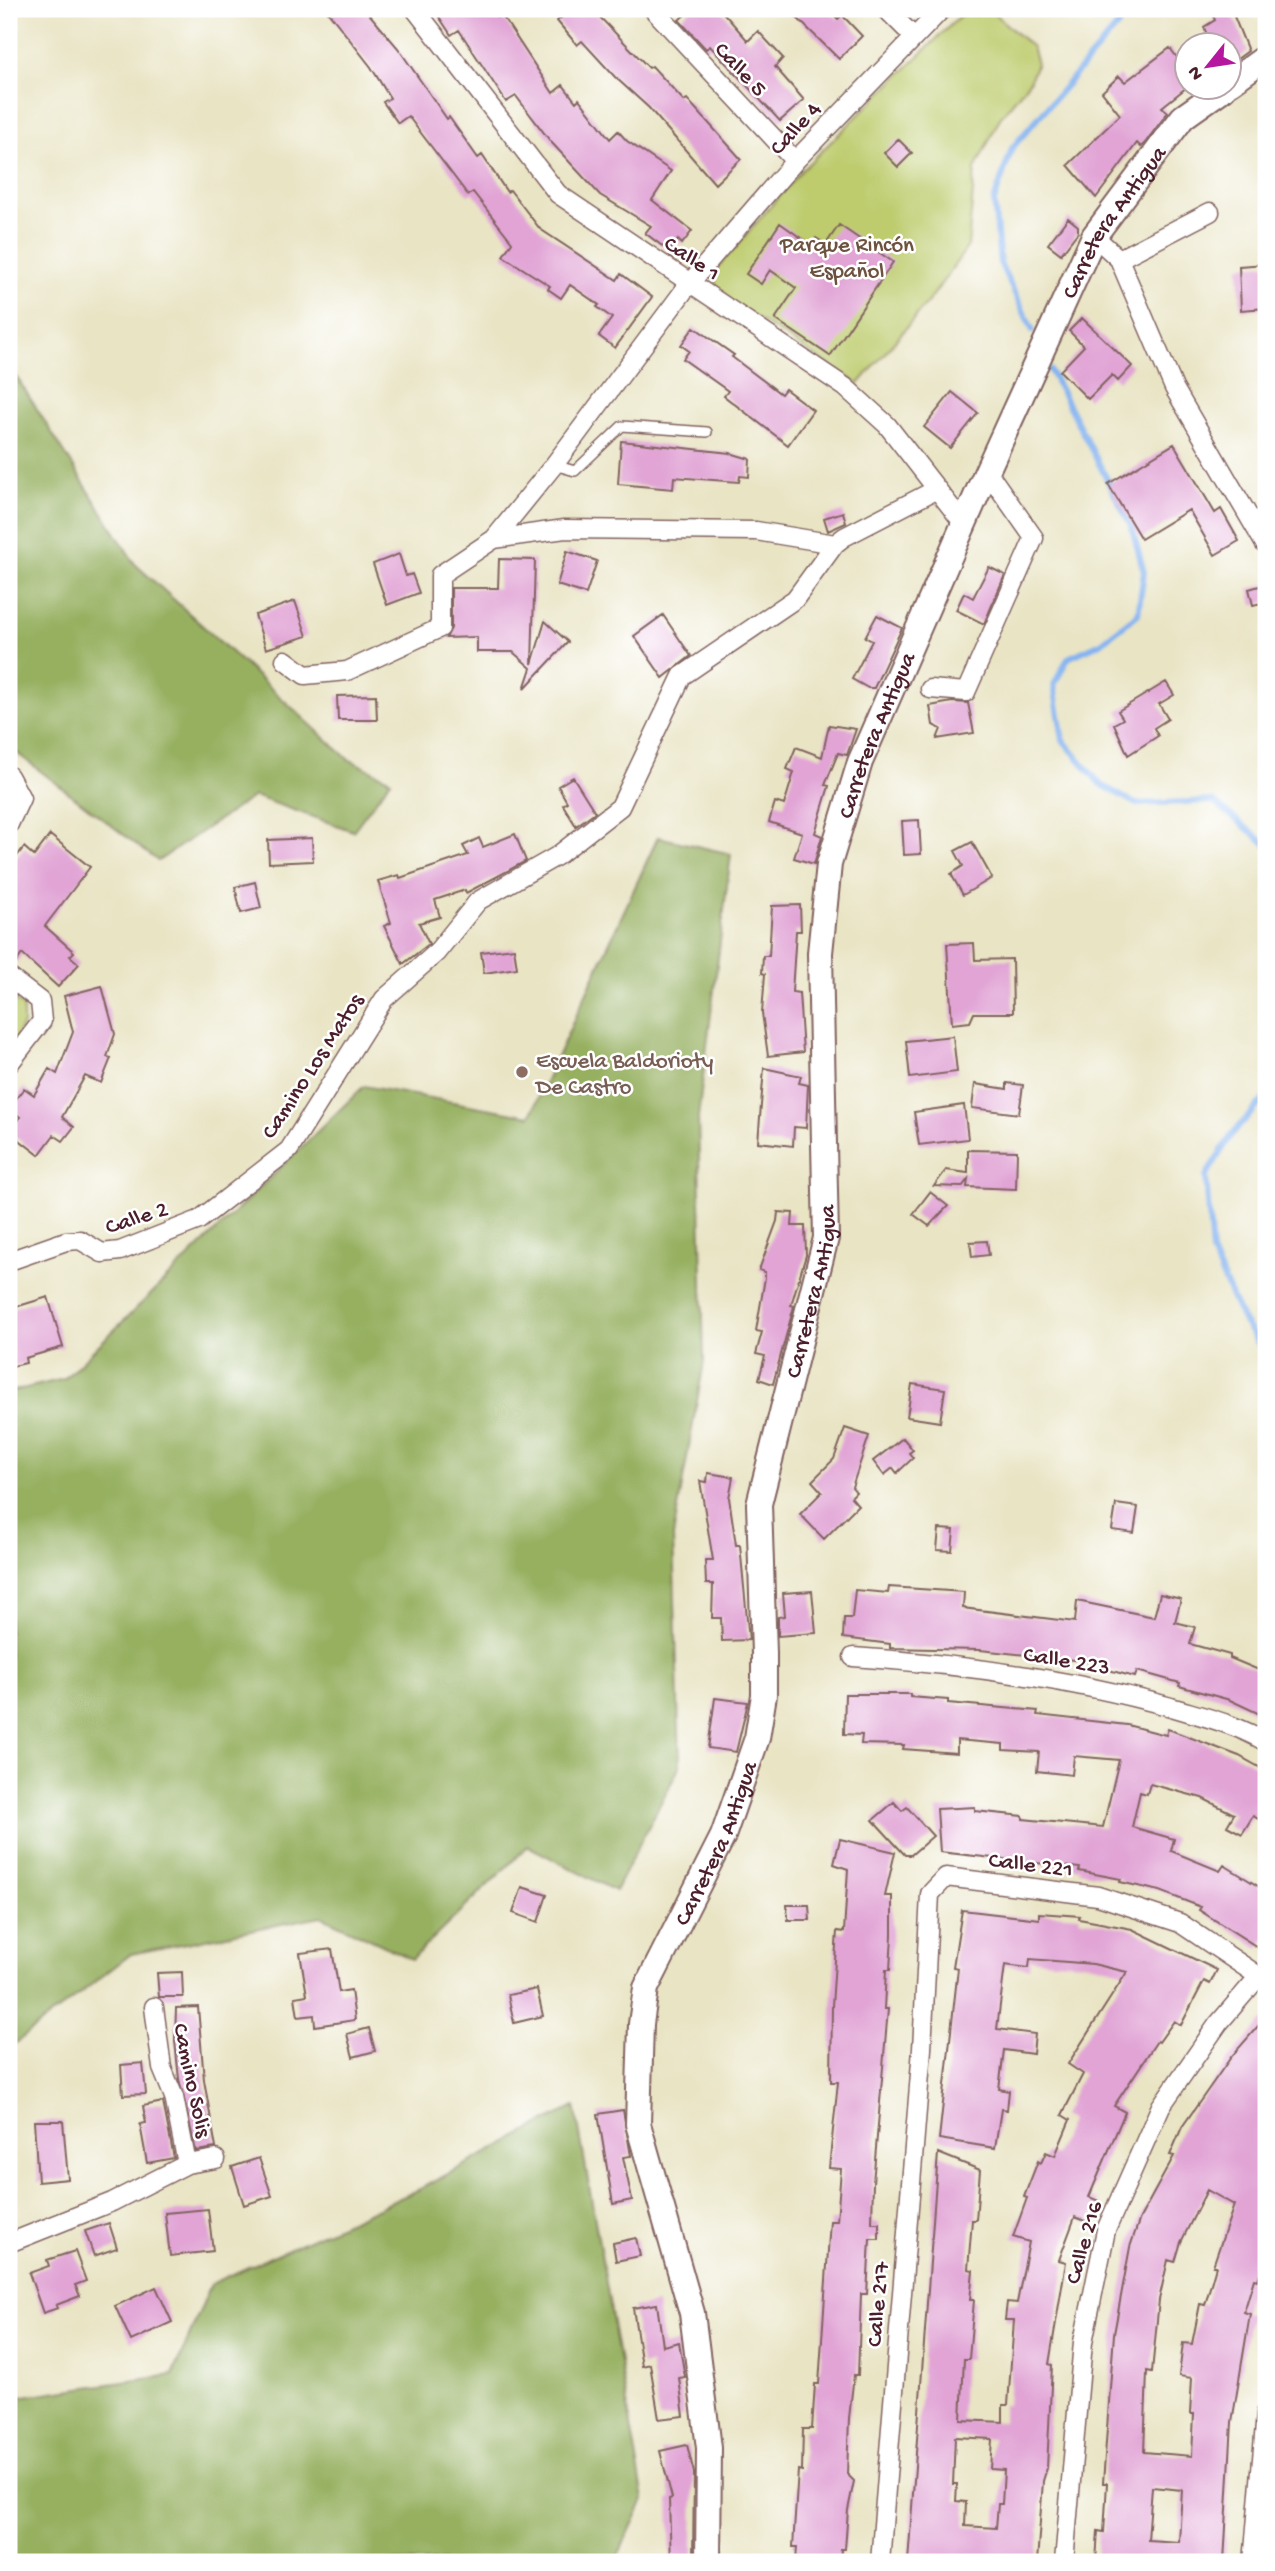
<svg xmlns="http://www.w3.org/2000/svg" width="1275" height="2571" viewBox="0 0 1275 2571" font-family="'Gochi Hand',sans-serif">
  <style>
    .green { fill: #becc6e; stroke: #84764c; stroke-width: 2 }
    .forest { fill: #96b061; stroke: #706846; stroke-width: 2 }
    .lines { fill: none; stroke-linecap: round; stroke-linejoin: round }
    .stream { stroke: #84b3ef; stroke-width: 6 }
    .building { fill: #e1a4d5; fill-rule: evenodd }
    .lane-casing { stroke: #826461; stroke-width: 12 }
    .street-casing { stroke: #826461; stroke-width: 21 }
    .secondary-casing { stroke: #826461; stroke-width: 28 }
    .lane { stroke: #fff; stroke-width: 9 }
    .street { stroke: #fff; stroke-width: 18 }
    .secondary { stroke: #fff; stroke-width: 24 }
    .education-dot { fill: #8d6e63; stroke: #fff; stroke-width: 2.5 }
    .labels { text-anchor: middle; stroke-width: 5; stroke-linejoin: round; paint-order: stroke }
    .street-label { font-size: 23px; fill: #4a1f2b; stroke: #fff }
    .park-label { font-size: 23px; fill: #6d533f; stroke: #fff }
    .education-label { font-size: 23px; fill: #785e54; stroke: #fff; text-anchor: start }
  </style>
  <rect width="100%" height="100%" fill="#fff"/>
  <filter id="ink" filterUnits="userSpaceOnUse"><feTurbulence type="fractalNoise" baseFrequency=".0143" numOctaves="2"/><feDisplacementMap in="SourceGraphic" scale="14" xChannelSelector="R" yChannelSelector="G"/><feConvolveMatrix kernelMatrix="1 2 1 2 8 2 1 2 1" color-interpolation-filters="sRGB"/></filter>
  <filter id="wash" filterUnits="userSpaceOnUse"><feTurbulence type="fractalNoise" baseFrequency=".00686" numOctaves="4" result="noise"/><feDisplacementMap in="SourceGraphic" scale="28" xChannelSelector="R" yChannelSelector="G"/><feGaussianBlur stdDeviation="1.57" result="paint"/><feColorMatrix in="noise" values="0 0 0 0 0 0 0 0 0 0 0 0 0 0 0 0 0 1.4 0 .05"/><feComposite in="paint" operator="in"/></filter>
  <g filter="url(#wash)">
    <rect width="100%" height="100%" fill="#e9e4c4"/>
    <path class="green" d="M967,9H989L1032,47L1037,64L1029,82L1000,118L975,169L968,246L932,297L859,384L719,294L713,273L800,172Z
      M9,996L23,1006V1024L9,1051Z"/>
    <path class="forest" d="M9,365L135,564L348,759L391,780L353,831L254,796L158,861L9,747Z
      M658,837L731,854L698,1117L704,1362L673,1536L680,1766L615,1891L528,1846L412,1959L321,1916L131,1954L9,2048V1392L64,1379L364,1086L530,1116Z
      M575,2106L644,2500L615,2562H9V2398L173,2375L211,2284L420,2189Z"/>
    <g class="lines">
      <path class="stream" d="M1033,331L1000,263L994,201L1012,148L1132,9
        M1050,370L1131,525L1144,572L1138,614L1101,643L1068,658L1054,685L1063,740L1100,784L1136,804L1213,801L1266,844
        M1266,1097L1232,1134L1206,1176L1212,1253L1242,1319L1266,1355"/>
    </g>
    <g id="blocks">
      <path class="building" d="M326,9H365L398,48L447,119L449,117L478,158L482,155L507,192L510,190L540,229L617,280L621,274L652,297L615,348L599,336L612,318L597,307L599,305L570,285L561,298L548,289L550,286L503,256L512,242L473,192L468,195L408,116L398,123L383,102L390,98L371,67Z
        M434,9H492L497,17L501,14L553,93L563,85L576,102L579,99L610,139L618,131L627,141L671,171L652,200L692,231L682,244L678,240L669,251L645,233L651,226L600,195L551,142L516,96L506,102L459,30L451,35Z
        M571,9H592L649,68L652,66L684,101L687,99L741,159L715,184L649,108L615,77L582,41L577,45L557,21Z
        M691,9H720L748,41L758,31L783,58L775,67L804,100L780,121L710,46L706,49L679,20Z
        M788,9H828L838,19L842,15L862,36L839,59Z
        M1210,9H1231L1248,51L1229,65V46H1211L1204,27L1215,20Z
        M1170,48L1187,71V87L1162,107L1168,112L1145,143L1141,147L1137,143L1096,198L1068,165L1120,115L1102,92L1119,76L1125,82Z
        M898,139L912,153L898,167L884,153Z
        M1068,218L1078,226V232L1061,254L1048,244Z
        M780,223L811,245L816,238L826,244L839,225L893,262L830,356L775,319L796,288L770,270L761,284L746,274Z
        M1266,264V308L1241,310L1239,266Z
        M1082,318L1132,366L1118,381L1112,375L1088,399L1060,371L1084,346L1069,331Z
        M694,327L734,355L732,357L781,394L785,389L813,410L788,445L724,396L728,391L683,359L689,351L681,345Z
        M952,392L978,413L950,448L924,427Z
        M621,441L730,453L750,459L749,477L740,476L739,482L674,477L673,489L618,484Z
        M1174,444L1215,513L1221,509L1239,541L1215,555L1189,510L1141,539L1108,484Z
        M843,512L846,523L828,531L824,518Z
        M567,551L597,561L586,594L557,585Z
        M399,554L406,576L412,574L419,593L387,605L373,564Z
        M499,559L535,560L532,664L545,621L568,642L524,689L531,668L513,652H477V637L446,638L451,628V588H498Z
        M989,567L1005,575L984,624L956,610L964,593L973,598Z
        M1266,584V602L1253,605L1249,589Z
        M295,601L307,636L266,649L255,615Z
        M663,615L691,656L663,678L634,636Z
        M877,615L902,628L874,688H868L852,679L872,641L865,637Z
        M1166,682L1174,695L1159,704L1168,719L1154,728L1158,736L1128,755L1114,724L1123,719L1118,711Z
        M376,695L377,720H338L337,696Z
        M952,702L968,703L974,733L937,739L941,729L933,725L930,706Z
        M829,725L856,729L847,755L838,753L825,785L829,786L815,833L822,836L814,864L794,858L802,833L769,822L775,802L784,805L794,772L787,769L796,747L822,757Z
        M573,777L595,812L576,826L563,805L567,802L558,786Z
        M919,820L921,854L904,855L902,821Z
        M515,834L526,861L466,893L465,890L435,900L440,917L419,923L429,944L403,964L384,926L391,923L378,881L399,875L400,878L468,855L463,846L479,838L483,847Z
        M50,835L90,867L45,926L74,952L70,956L79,964L58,987L22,954L13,967L9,966V867L24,847L34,856Z
        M312,838L313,861L269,863L268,840Z
        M972,842L992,878L963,895L951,874L963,866L955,851Z
        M255,882L261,908L241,913L235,887Z
        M800,905L801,931H796L792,992L799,993L803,1052L768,1056L762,1013L765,974L762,973L763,956H769L772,906Z
        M974,943L975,960L1012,959L1013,1013H974L970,1022L952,1024L947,944Z
        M514,948L517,968L484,973L481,952Z
        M102,986L115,1034L107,1057L111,1058L101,1083L85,1076L62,1117L74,1127L63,1141L54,1135L39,1155L9,1132L20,1117L9,1108L24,1088L34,1095L49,1069L57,1074L73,1032L64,996Z
        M953,1036L957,1072L910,1078L906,1041Z
        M764,1068L801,1076L799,1083L808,1085L806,1128L794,1127L793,1146L758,1142Z
        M1007,1083L1023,1085L1019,1114L972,1108L975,1084L1007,1089Z
        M964,1105L968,1139L919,1145L914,1112Z
        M968,1150L1017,1151L1016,1189L967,1187L968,1179L962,1187L934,1186L946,1170L968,1173Z
        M930,1192L948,1206L929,1226L913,1214Z
        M778,1212L793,1213L792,1226H805L806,1255L791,1305L794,1306L773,1384L759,1379L765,1356L756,1354L762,1332L756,1331L765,1278V1272L759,1270L777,1221Z
        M987,1241L989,1255L972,1257L970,1242Z
        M48,1297L63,1347L25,1358L26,1363L9,1367V1309Z
        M912,1384L945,1389L940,1422L907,1417Z
        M845,1428L869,1436L852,1487L856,1492L851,1497L858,1505L824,1539L800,1514L822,1492L812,1481L834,1459Z
        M903,1438L913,1450L909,1453L913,1458L897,1473L893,1468L884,1475L873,1461Z
        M708,1473L733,1477L729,1498L736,1545H740L749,1640L722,1641L721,1618H712L713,1584H706L705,1560H713L700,1481L707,1482Z
        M1116,1504L1138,1507L1134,1533L1112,1530Z
        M939,1529L954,1530L952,1551L937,1550Z
        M889,1587L964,1592L963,1608L1075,1622L1077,1601L1154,1617L1160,1594L1181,1599L1175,1622L1195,1627L1190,1644L1230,1655V1658L1266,1673V1717L1230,1700L1179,1686L1180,1683L1137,1671L1135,1677L1101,1668L1102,1663L980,1650L890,1648V1644L843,1638L844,1618H852L855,1590L888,1593Z
        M812,1591L816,1633L778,1636V1617L785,1616L783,1593Z
        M845,1694H910V1697L948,1700V1703L1038,1711L1037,1715L1127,1725L1166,1735L1168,1729L1239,1756L1266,1771V1823L1253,1816L1242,1834L1227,1826L1234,1814L1202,1798L1150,1784L1147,1794L1140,1792L1132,1827L1174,1839L1171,1851L1220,1871L1224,1865L1266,1891V1937L1259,1948L1199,1910L1201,1907L1160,1891L1120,1882L1121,1879L1079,1871L1080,1868L940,1852L937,1809L975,1807V1811L1023,1816V1819L1103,1827L1119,1760L1074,1756L1072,1775L1037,1771L1039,1752L1003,1750V1744L957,1740V1753L903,1749L904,1745L861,1744L862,1735L844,1734Z
        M715,1698L748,1702L736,1752L708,1748Z
        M894,1802L902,1811L907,1807L933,1836L911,1855H905L873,1820Z
        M840,1839L895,1852L885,1896H892V1935L890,1970H886L884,2009H888L873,2183L872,2223H879V2239H870L867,2294H861L858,2375H854L849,2418L847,2474L854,2481L848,2510L845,2549H841L840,2562H796L797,2547H793L798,2470L802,2471L803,2429H812L815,2384H819L830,2221H837L841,2169L829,2168L838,2082H831L832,2006L837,1931L844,1932L848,1869L834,1864Z
        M522,1887L547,1895L538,1922L513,1913Z
        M787,1905H809L810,1920H788Z
        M962,1910L1039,1919V1913L1080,1916L1079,1919L1132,1929L1217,1970L1210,1984L1204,1981L1181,2025L1174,2021L1159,2042L1157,2041L1114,2106L1125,2112L1089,2197L1099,2201L1090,2223L1075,2217L1059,2260L1066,2262L1049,2364L1052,2365L1047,2468L1043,2481L1037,2562H908L938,2153L980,2170L976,2220H972L968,2269L973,2270L970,2300H974L969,2359H964L961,2420L1003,2422V2405H1008L1014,2320H1005L1007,2302L1017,2303L1029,2242L1013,2237L1027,2198L1024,2197L1038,2161L1041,2163L1046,2152L1055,2156L1070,2120L1062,2115L1083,2074L1068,2064L1127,1972L1093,1964L1030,1959L1029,1968L1005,1965L997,2029L1035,2034L1033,2054L1004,2050L999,2089L1009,2091L1007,2110L1001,2109L995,2148L939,2139L958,1968L953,1967ZM955,2437L992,2439L990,2469L1004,2470L1002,2504H998L996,2528L965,2526L966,2502L956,2501L957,2484H953Z
        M332,1949L339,1992L351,1990L355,2020L315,2026L314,2015L298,2017L295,1997L307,1995L300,1953Z
        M182,1972L183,1997H159L157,1973Z
        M537,1989L543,2016L514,2023L508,1995Z
        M198,2007L204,2080L216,2148L196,2151L179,2079L175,2041L176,2008Z
        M1266,2017V2254L1258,2280L1254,2279L1244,2312L1250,2314L1232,2422L1224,2562H1096L1098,2531L1104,2532L1107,2483H1103L1114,2334L1130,2247L1140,2218L1174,2156L1170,2155L1182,2127L1231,2057ZM1207,2190L1234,2205L1213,2266H1216L1205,2305L1200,2304L1192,2344L1183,2343L1179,2376L1192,2378L1190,2414H1194L1192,2456L1144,2452L1147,2371L1152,2372L1159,2300L1168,2260L1175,2262L1181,2242ZM1152,2487L1182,2490L1179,2542L1148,2540Z
        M369,2028L375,2051L353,2057L347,2034Z
        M143,2063L146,2094L123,2095L121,2065Z
        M163,2102L174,2158L147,2163L140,2124L146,2123L143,2106Z
        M623,2110L631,2156L623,2157L632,2200L613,2204L598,2114Z
        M34,2121H63L68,2179L38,2182Z
        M259,2158L272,2196L244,2205L232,2167Z
        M208,2209L213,2251L170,2256L165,2213Z
        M109,2223L117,2248L94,2256L85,2231Z
        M636,2238L640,2256L616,2261L613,2243Z
        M75,2251L86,2281L75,2285L80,2296L56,2305L58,2308L43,2313L29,2273L49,2266L47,2260Z
        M156,2287L172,2322L131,2341L115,2306Z
        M657,2304L663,2346L679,2342L685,2377L679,2378L684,2416L659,2419L650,2364L642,2366L633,2308Z
        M687,2445L694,2473L693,2562H671L669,2499L672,2498L660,2451Z"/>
    </g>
  </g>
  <g filter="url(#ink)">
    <use href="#blocks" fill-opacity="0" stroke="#826461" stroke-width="2"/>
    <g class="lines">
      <defs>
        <path id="lane" d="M554,465L575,471L622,426L707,432"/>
        <path id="street" d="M415,9L558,194L845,387L887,425L964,524
          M653,9L795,161
          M886,9L913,36
          M1094,236L1119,259L1174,388L1266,546
          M1119,259L1210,212
          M494,539L554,465L689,284L795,161L942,9
          M285,660L305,675L347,671L440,628V575L494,539L565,529L756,531L835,544
          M930,689L966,692L1034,538L987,471
          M9,776L21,798L9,824
          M9,977L40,1001L42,1021L9,1064
          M9,1261L66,1241L80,1240L102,1253L120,1251L199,1220L289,1150L384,999L436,953L478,901L557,856L620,807L682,676L795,599L835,544L844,537L937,489
          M853,1657C960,1664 1067,1678 1171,1707C1204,1717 1236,1724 1266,1742
          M154,2007L162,2068L174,2097L187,2164
          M9,2243L112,2202L187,2164L216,2159
          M880,2562L922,2049L930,1894L946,1877L1098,1896L1180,1923L1266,1981
          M1064,2562L1083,2342L1106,2230L1161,2106L1218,2024L1260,1975
          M1253,2562L1266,2413"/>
        <g id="secondary">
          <path d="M1230,83L1266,57"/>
          <path id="s1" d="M708,2562L709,2448L692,2313L638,2124L641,2024L646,1988L723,1836L757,1738L764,1695V1653L759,1504L826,1238L820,953L829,864L860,762L987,471L1094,236L1183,117L1224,88"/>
        </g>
      </defs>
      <use href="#lane" class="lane-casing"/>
      <use href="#street" class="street-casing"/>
      <use href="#secondary" class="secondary-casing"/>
      <use href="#lane" class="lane"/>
      <use href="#street" class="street"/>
      <use href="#secondary" class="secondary"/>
    </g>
  </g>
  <circle class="education-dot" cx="522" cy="1072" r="7"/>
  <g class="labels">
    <g class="street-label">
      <text transform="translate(742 68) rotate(47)" y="8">Calle 5</text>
      <text transform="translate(794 127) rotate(-47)" y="8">Calle 4</text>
      <text dy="8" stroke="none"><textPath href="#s1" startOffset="2445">Carretera Antigua</textPath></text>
      <text transform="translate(693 257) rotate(34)" y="8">Calle 1</text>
      <text dy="8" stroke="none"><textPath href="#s1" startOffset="1878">Carretera Antigua</textPath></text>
      <text transform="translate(311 1065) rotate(-57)" y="8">Camino Los Matos</text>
      <text transform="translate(136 1216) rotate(-18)" y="8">Calle 2</text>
      <text dy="8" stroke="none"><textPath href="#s1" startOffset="1311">Carretera Antigua</textPath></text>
      <text transform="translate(1067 1659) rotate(9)" y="8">Calle 223</text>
      <text dy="8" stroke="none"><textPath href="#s1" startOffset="744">Carretera Antigua</textPath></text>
      <text transform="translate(1031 1863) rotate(7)" y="8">Calle 221</text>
      <text transform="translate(194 2080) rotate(78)" y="8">Camino Solis</text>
      <text transform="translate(1082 2242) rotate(-74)" y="8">Calle 216</text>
      <text transform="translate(876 2304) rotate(-85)" y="8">Calle 217</text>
    </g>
    <g class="park-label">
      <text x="847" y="251">Parque Rincón<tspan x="847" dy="26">Español</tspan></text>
    </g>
    <g class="education-label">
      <text x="536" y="1067">Escuela Baldorioty<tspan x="536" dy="26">De Castro</tspan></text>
    </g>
  </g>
  <rect width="1275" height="2571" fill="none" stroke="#fff" stroke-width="35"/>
  <g transform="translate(1208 66) rotate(240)"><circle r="33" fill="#ffffff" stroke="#b7a5aa" stroke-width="2"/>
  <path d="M0-5L12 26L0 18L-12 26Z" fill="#b5179e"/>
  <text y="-10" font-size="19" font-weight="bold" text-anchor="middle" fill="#4a1f2b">N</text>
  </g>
</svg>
